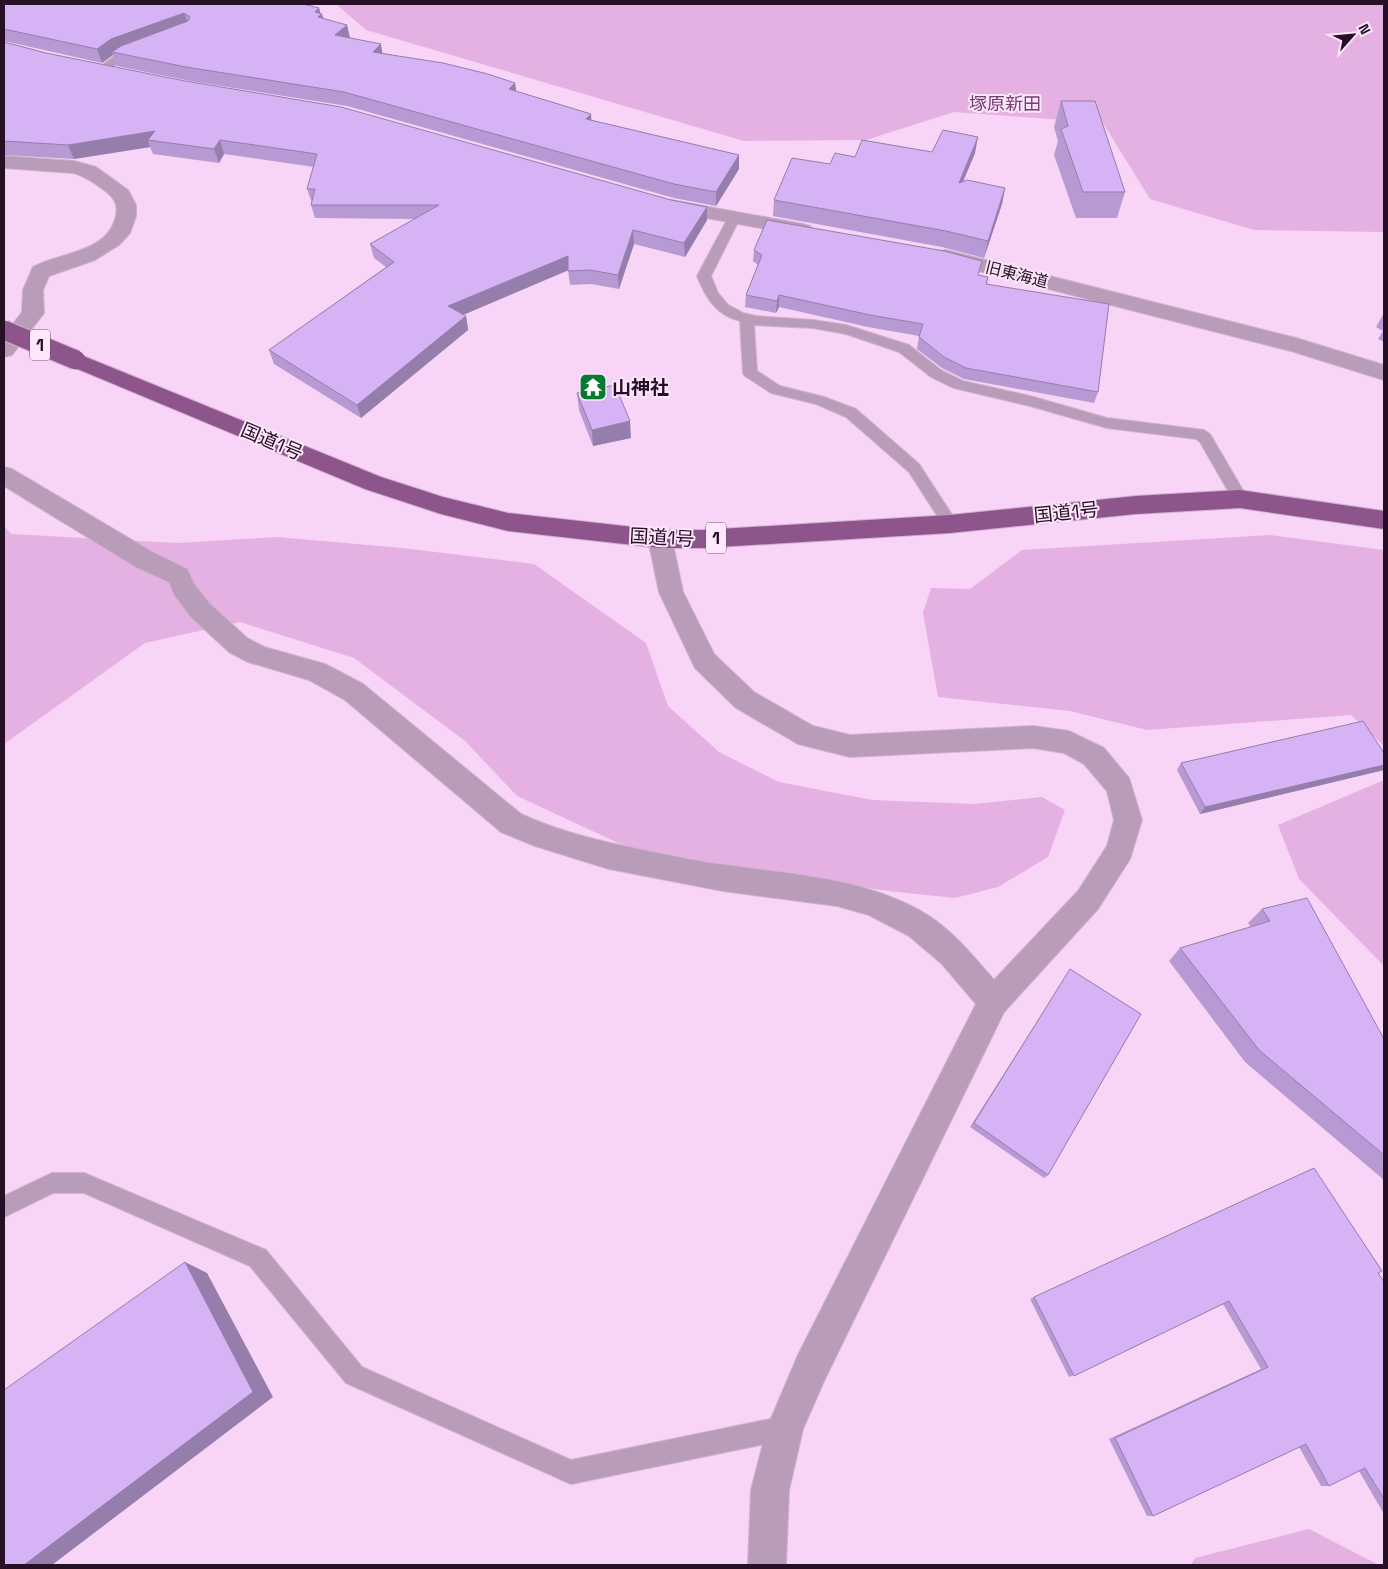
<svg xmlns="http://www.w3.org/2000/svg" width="1388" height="1569" viewBox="0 0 1388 1569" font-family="'Space Grotesk','Noto Sans JP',sans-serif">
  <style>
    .green { fill: #e5b1e2 }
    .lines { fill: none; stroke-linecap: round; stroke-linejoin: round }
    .service-casing { stroke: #d2b1d0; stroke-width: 2 }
    .minor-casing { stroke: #d2b1d0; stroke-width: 2 }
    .tertiary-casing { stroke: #d2b1d0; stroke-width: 2 }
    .trunk-casing { stroke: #d2b1d0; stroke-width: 2 }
    .service { fill: #b99cb7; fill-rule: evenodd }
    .minor { fill: #b99cb7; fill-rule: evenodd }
    .tertiary { fill: #b99cb7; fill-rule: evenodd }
    .trunk { fill: #8e558c; fill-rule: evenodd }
    .trunk-bridge-casing { stroke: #d2b1d0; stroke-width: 21; stroke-linecap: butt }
    .trunk-bridge { stroke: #8e558c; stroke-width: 19 }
    .wall { fill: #b79ad3 }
    .shaded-wall { fill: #957dac }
    .building { fill: #d5b3f5; stroke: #957dac }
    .labels { text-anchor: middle; stroke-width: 4; stroke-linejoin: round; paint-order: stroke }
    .far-street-label { font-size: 16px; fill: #251025; stroke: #fee6fc }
    .far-quarter-label { font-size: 18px; fill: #713f70; stroke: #fee6fc }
    .shield { fill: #fee6fc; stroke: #665066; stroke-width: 1 }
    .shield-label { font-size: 18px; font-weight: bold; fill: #251025 }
    .poi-label { font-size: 19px; font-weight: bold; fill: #251025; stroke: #fee6fc; text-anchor: start }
    .street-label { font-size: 19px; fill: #251025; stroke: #fee6fc }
  </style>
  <rect width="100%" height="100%" fill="#f8d4f6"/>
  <path class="green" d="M336,4H1384V232L1254,230L1150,199L1103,123L954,112L866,140L744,141L366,30Z
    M4,526L11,534L177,543L277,537L402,548L534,564L646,643L668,706L719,752L779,782L872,800L974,804L1042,797L1065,810L1048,857L998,887L955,898L888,891L642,854L517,796L465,741L354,658L240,622L145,643L4,744Z
    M1270,535L1384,550V746L1351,715L1147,730L1070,711L938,697L923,613L931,588L970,589L1022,550Z
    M1384,780V966L1299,879L1278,825Z
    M1309,1529L1379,1565H1191L1195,1558Z"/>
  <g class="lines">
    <defs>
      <path id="service" d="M136,47L142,50L125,58L106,72H98L96,70L117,54Z
        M734,214L740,218L711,276L718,293L728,305L743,313L756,316L813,320L846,325L909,345L941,370L963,381L1030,396L1107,418L1204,430L1210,434L1248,499L1245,503L1240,505L1235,503L1200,442L1196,439L1107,428L1030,406L954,388L931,377L899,352L846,334L813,328L754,325L757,371L780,386L824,397L856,409L919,464L958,524L955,528L950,530L945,528L909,472L846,417L816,404L771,393L745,376L743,373L740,321C716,315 706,298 697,276L728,218Z
        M52,1173H84L266,1250L362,1367L571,1460L785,1416L793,1420L797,1428L793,1436L785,1440L571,1484L346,1383L250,1266L84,1193H53L4,1217V1196Z"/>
      <path id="minor" d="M4,156L74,161L96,167L128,190L136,205V216L130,233L119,245L95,260L49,276L43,290L44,313L12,355L4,357V336L22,312L23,290L33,267C58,253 103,253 114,222C117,215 118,207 114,200C109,191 83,175 73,173L4,168Z
        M4,467L12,469L154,553L187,569L194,584L209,603L247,638L264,647L325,664L363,684L521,814C566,835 614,844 663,854C684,858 705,863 726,865C795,875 868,878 929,916C955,933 974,957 994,980L1078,891L1107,846L1114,820L1107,791L1084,764L1064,753L1033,748L850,757L798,744L736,708L695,668L659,592L648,539L651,533L660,530L669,533L672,539L683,592L714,654L754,692L813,726L850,735L1033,726L1069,731L1104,748L1129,778L1142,820L1130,859L1098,909L1004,1012L824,1381L803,1429L789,1490L786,1565H748L751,1490L767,1428L798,1355L976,1004L942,964L909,936L869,915L837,906L723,891L609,869L535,846L501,832L345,700L309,680L248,662L229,652L191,617L175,596L169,582L136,567L4,486Z"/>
      <path id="tertiary" d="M671,200L803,224L810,226L813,230L810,234L803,236L664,210L661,206L664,202Z
        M946,250L1296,338L1384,365V380L1291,351L939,261L936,256L939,251Z"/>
      <path id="trunk" d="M76,353L381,477L443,497L508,513L660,530H703L950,515L1136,496L1240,490L1384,511V529L1240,508L1136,514L950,533L703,548H660L508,531L441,514L365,489L68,365L65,360L68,355Z"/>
    </defs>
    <use href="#service" class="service-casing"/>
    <use href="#minor" class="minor-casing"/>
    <use href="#tertiary" class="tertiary-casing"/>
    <use href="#trunk" class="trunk-casing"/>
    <use href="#service" class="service"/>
    <use href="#minor" class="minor"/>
    <use href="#tertiary" class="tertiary"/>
    <use href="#trunk" class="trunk"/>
    <defs>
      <path id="trunk-bridge" d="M4,330L76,360"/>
    </defs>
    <use href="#trunk-bridge" class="trunk-bridge-casing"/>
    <use href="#trunk-bridge" class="trunk-bridge"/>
  </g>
  <path class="wall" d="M4,4L321,14L324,19L347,25L350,38L383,53L515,83L516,92L591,114V120L739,155V169L716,206L674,198L347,106L190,81L117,66L113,55L102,63L4,41Z
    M4,42L46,53L671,200L707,207V220L685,257L634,244L619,289L591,284L570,285L568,270L463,315L466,316L468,330L361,418L274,364L269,350L386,267L374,258L370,244L415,219L315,218L311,205L312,203L307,189L314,167L224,154L219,163L153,154L150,147L74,159L4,155Z
    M1061,101L1125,192L1117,218H1076L1054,155L1058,141L1054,127Z
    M932,152L975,153L963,182L1005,188L1002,204L984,258L942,247L773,216L774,200L830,164L855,157Z
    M754,250L979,275L988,277L987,284L1098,392L1094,403L964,379L942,368L917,349L919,336L868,327L779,307L776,313L745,307L746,295L758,265L753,261Z
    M1384,313V342L1378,339L1383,331L1376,327Z
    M577,393L631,438L593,446L579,410Z
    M1384,753V770L1200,814L1177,770L1181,763Z
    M1262,909L1384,1039V1180L1245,1062L1169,961L1180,948L1251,927L1248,923Z
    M1067,975L1048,1175L1044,1178L970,1127Z
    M1378,1273L1384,1282V1514L1359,1471L1329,1486H1321L1299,1447L1153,1516H1147L1109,1439L1261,1369L1223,1304L1069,1377L1030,1299L1034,1297Z"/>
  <path class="shaded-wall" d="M319,8L321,15L322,14L326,28L315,12Z
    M184,13L189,26L112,52L113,55L102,63L97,49L111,39Z
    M347,25L350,39L335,35Z
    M381,44L383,57L373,52Z
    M515,83L517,97L509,89Z
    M591,114L592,128L586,119Z
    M155,131L148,140L150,147L74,159L68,145Z
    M978,137L975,153L955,200L959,183Z
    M220,140L224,154L219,163L214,149Z
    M739,155V169L716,206V192Z
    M1005,188L1002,204L984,258L988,241Z
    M707,207V220L685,257L684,243Z
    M633,230L634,244L619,289L618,275Z
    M568,256L569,270L451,320L448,306Z
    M779,295V307L776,313L777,301Z
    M466,316L468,330L361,418L357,405Z
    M630,421L631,438L593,446L592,430Z
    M1384,765V770L1200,814L1205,807Z
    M185,1262L207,1273L273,1397L52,1565H24Z"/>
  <path class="building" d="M4,4H303L319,8L315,12L322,14L318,17L347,25L335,35L381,44L373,52L443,63L488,74L515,83L509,89L591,114L586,119L739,155L716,192L674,184L344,92L186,67L112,52L121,46L188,21L190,17L184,13L111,39L97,49L4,29Z
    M4,42L46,53L185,81L341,107L671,200L707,207L684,243L633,230L618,275L590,270L568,271V256L448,306L466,316L357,405L269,350L394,262L370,244L439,205H311L315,189H307L317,154L220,140L214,149L148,140L155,131L68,145L4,141Z
    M1061,101H1095L1125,192H1083L1061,129L1068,126Z
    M943,130L978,137L959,183L967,180L1005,188L988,241L946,231L774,200L792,158L830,164L835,153L855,157L862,140L932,152Z
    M767,220L944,251L982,261L978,275L988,277L986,284L1109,304L1098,392L966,368L944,357L919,337L923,324L870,315L779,295L777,301L746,295L762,255L754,250Z
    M615,385L630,421L592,430L577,393Z
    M1363,721L1384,753V765L1205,807L1181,763Z
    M1307,898L1384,1039V1155L1259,1050L1180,948L1270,921L1262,909Z
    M1070,969L1141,1014L1048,1175L974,1123Z
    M1314,1168L1382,1271L1378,1273L1384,1282V1499L1365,1468L1329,1486L1306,1444L1153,1516L1115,1438L1268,1367L1229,1301L1074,1376L1034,1297Z
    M185,1262L253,1392L24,1565H4V1390Z"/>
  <defs>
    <symbol id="temple-square" viewBox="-11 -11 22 22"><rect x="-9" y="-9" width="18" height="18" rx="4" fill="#067a30" stroke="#fee6fc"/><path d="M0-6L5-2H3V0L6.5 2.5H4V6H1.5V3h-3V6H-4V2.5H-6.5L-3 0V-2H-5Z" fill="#fff"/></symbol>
  </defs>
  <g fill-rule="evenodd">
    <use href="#temple-square" x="577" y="371" width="32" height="32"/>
  </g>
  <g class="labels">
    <g class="far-street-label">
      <text transform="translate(1017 274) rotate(14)" y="6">旧東海道</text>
    </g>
    <g class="far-quarter-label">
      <text x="1005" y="110">塚原新田</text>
    </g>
    <g class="shield">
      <rect x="30" y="329.5" width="20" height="31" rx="4"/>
      <rect x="706" y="522.5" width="20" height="31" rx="4"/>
    </g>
    <g class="shield-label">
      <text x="40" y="351">1</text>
      <text x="716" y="544">1</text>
    </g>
    <g class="poi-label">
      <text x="612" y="394">山神社</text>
    </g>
    <g class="street-label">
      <text transform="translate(272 441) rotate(23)" y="7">国道1号</text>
      <text transform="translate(1066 512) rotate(-6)" y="7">国道1号</text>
      <text transform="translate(662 537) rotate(3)" y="7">国道1号</text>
    </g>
  </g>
  <rect width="1388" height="1569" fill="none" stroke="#251025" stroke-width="10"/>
  <g transform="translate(1353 35) rotate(63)" stroke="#fee6fc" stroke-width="4" paint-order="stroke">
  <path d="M0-4L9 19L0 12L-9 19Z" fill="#251025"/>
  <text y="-8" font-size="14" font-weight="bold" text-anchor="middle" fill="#251025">N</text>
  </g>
</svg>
